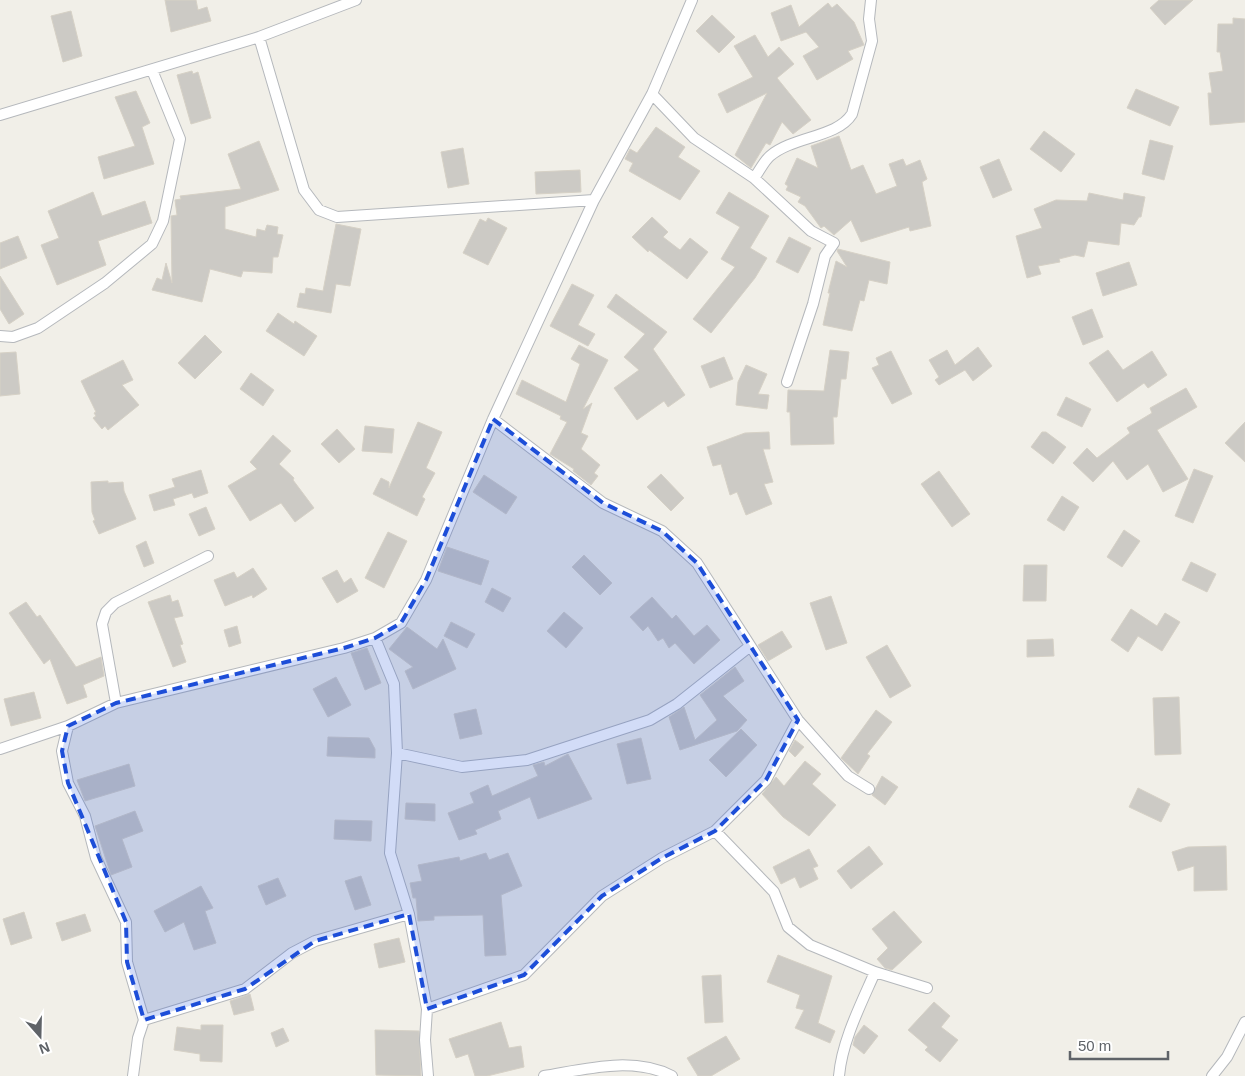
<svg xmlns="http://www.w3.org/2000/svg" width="1245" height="1076" viewBox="0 0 1245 1076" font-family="Arial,sans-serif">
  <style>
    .building { fill: #cccac5; stroke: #d6d1c6 }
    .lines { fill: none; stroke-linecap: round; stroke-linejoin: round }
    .minor-casing { stroke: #b5b8bc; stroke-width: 12 }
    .minor { stroke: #fff; stroke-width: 10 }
    .marked { fill: #1d4ed8; fill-opacity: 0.2; stroke: #1d4ed8; stroke-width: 4; stroke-dasharray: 10 6; stroke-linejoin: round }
  </style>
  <rect width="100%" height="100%" fill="#f1efe8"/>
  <path class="building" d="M165,0H196L198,10L207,7L211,21L171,32Z
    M1159,0H1193L1165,25L1150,8Z
    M828,3L832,8L837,4L854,22L864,45L848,51L853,59L817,80L803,56L819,47L806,32L781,41L771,13L791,5L799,27Z
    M71,11L82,56L63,62L51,16Z
    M712,15L735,37L719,53L696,31Z
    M1233,18L1245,19V122L1210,125L1208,93H1212L1209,73L1223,71L1220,52H1217L1218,24H1233Z
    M755,35L768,57L779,47L794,64L777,78L811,120L793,134L782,122L770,145L766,143L751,168L735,155L767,93L727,113L718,94L753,77L734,46Z
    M192,71L193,74L198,72L211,118L191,124L177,75Z
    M1136,89L1179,107L1170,126L1127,108Z
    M136,91L150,123L142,127L154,164L104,179L98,157L135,146L115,97Z
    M656,127L685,147L678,157L700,171L680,200L629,171L633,163L625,159L630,149L637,153Z
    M1044,131L1075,154L1061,172L1030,149Z
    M839,136L851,170L863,165L876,194L897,186L889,164L903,159L906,166L920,160L927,179L922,182L931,226L910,231L909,227L861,242L851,220L834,235L824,226L821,228L805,206L798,202L801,197L786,190L788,186L785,184L797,158L818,168L811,146Z
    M1150,140L1173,146L1164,180L1142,174Z
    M259,141L279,190L225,207V229L256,237L257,229L265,231L267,225L278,227L277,234L283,235L278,257H273L272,273L243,271L241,277L210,269L202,302L152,290L157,278L162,280L166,263L172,283L171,216L177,215L175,200L181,199L180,196L241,189L228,154Z
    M463,148L469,184L448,188L441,152Z
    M999,159L1012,190L993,198L980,167Z
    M580,170L581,192L536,194L535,172Z
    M93,192L102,216L145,201L152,223L98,241L106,265L57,285L41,245L59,238L48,211Z
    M729,192L769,216L750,248L767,258L755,278L711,333L693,319L735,267L721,259L740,227L716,213Z
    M1089,193L1123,200L1124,193L1145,197L1141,217H1139L1134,225L1121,223L1119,245L1088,241L1084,257L1075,255L1059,259L1060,262L1038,266L1041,274L1027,278L1016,236L1042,228L1034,209L1056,200L1087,201Z
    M652,217L668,232L663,237L680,250L690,238L708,252L687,279L649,250L648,252L632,237Z
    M488,218L507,228L488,265L463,253L480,219L486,222Z
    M336,224L361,229L350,286L336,284L331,313L297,307L300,293L305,294L306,288L323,291Z
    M18,236L27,258L0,269V243Z
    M789,237L811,248L798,273L776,262Z
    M838,249L890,262L887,284L869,280L864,301L860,300L852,331L823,325L830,293H828L836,261L847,267L837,251Z
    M1129,262L1137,285L1103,296L1096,273Z
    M0,276L24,314L9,324L0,309Z
    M572,284L594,295L578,325L595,334L588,346L550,326Z
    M616,294L667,332L653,349L685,395L668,407L664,401L637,420L614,388L639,370L624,357L645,334L607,307Z
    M1092,309L1103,337L1083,345L1072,317Z
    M278,313L294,324L295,321L317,336L304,356L266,331Z
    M205,335L222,352L195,379L178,363Z
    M579,345L608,360L583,409L592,403L581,433L588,436L581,449L600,465L594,473L598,476L591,485L573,471L574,469L550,454L567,422L560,419L561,416L516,394L522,380L566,402L580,364L571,359Z
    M978,347L992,366L973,381L965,370L939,385L935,380L939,377L929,360L947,350L955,365Z
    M830,350L849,352L846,379H841L837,417H833L834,444L791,445L790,412H787L788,390L824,391Z
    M1108,350L1123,370L1152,351L1167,375L1148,388L1144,383L1117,402L1089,363Z
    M891,351L912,394L892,404L872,368L879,365L876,358Z
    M16,352L20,394L0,396V353Z
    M724,357L733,379L710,388L701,366Z
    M123,360L133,380L122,385L139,405L108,430L105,426L102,429L93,418L96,416L94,413L96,412L81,381Z
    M746,365L767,374L758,394L769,395L767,409L736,405L738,382Z
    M251,373L274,390L263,406L240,389Z
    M1186,388L1197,407L1157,430L1188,479L1163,492L1148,464L1127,480L1113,461L1093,482L1073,463L1087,448L1097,458L1130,433L1127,428L1152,413L1150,408Z
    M1066,397L1091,409L1082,427L1057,415Z
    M418,422L442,432L426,468L435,473L422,497L425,499L417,516L373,494L381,478L389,482V488Z
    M1245,422V462L1225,443Z
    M365,426L394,429L392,453L362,451Z
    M337,429L355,449L339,463L321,444Z
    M769,432L770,449H763L773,482L764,484L772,504L746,515L737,492L730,495L721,464L713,466L707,447L745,433Z
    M1042,432H1046L1066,447L1053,464L1031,447Z
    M273,435L291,451L279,464L294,478L293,480L314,508L295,522L281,503L250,521L228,486L257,469L250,462Z
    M1194,469L1213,476L1193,523L1175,516Z
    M201,470L208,493L194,498L192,493L173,499L175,505L154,511L149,495L175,487L172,479Z
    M939,471L970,514L952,527L921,484Z
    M661,474L684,498L671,511L647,487Z
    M484,475L517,497L506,514L473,492Z
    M108,481V483L123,482L124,491L136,519L99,534L93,521L95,520L92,512L91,482Z
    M1062,496L1079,507L1064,531L1047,520Z
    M206,507L215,529L199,536L189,514Z
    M1124,530L1140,541L1122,567L1107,557Z
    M388,532L407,541L384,588L365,578Z
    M146,541L154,563L144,567L136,546Z
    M447,547L489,561L481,585L438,571Z
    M584,555L612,583L600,595L572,567Z
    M1191,562L1216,574L1207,592L1182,580Z
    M1024,565H1047L1046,601H1023Z
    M253,568L267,589L253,598L252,595L225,606L214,580L234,572L237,578Z
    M337,570L344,583L351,578L358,591L337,603L322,578Z
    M492,588L511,598L503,612L485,602Z
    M170,595L172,602L178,600L183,616L174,618L183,644L180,645L186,662L173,667L148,602Z
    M831,596L847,643L826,650L810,603Z
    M652,597L672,619L676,615L694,636L707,625L720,640L694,664L675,643L669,648L663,638L658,641L648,626L643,631L630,617Z
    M26,602L37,617L40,615L76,667L101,657L104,676L83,685L87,697L67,704L50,659L44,664L9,613Z
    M1131,609L1157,626L1165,613L1180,622L1162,651L1138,636L1128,652L1111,640Z
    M564,612L583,628L566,648L547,631Z
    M451,622L475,634L467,648L444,636Z
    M237,626L241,643L229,647L224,630Z
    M407,627L437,649L443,639L456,669L413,689L405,671L413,667L389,649Z
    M782,631L792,647L768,661L758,645Z
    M1053,639L1054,656L1027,657V640Z
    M887,645L911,686L890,698L866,657Z
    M367,648L381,683L365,690L351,653Z
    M735,667L744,681L723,696L747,720L737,731L680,750L669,717L684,707L695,740L717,720L700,695Z
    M336,677L351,705L328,717L313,689Z
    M34,692L41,718L11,726L4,699Z
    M1179,697L1181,754L1155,755L1153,698Z
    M476,709L482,734L460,739L454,714Z
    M876,710L892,722L867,754L870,756L858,774L841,758Z
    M741,729L757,745L726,777L709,760Z
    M328,737L369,738L375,749V758L327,756Z
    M641,738L651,779L627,784L617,744Z
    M795,740L804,747L795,757L789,751Z
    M568,754L592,799L538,819L530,797L498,811L501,819L475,830L477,834L459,840L448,813L474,803L470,793L488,785L492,796L538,776L533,765L544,762L545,766Z
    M805,761L821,774L812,784L836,805L809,836L783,817L762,794L776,777L784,786Z
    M129,764L135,786L85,801L77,780Z
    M882,776L898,787L885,805L872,795Z
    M1138,788L1170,804L1161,822L1129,807Z
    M406,803L435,804V821L405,819Z
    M135,811L143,831L122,839L132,867L111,875L95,826Z
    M335,820L372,821L371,841L334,839Z
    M869,846L883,864L851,889L837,871Z
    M1226,846L1227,890L1194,891V866L1178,871L1172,852L1188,847Z
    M809,849L818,866L813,868L818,879L800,888L795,877L781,884L773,867Z
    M486,853L489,860L508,853L522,886L501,895L506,955L485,956L483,915L434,916V920L418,921L416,898H413L410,883L422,881L418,865L459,857L460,861Z
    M361,876L371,905L355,910L345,881Z
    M278,878L286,896L266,905L258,886Z
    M201,886L213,908L205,911L216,943L194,950L184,922L165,932L154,911Z
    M894,911L922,942L892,970L885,968L877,959L888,948L872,929Z
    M24,912L32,938L11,945L3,919Z
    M85,914L91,931L62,941L56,923Z
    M399,938L405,962L379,968L374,944Z
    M778,955L832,976L818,1023L835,1031L830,1043L795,1028L804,1010L796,1008L800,995L767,982Z
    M721,975L723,1022L705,1023L702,976Z
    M250,994L254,1010L234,1015L230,1001Z
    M934,1002L950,1016L941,1027L958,1040L940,1062L925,1050L928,1047L908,1030Z
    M501,1022L509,1048L521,1046L524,1067L487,1076H475L468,1054L456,1058L449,1039Z
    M201,1025H223L222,1062L200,1061V1054L174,1050L177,1027L201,1030Z
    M864,1025L878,1036L864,1054L853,1045L855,1037Z
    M283,1028L289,1041L276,1047L271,1033Z
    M375,1030L419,1031L421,1076L376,1075Z
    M726,1036L740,1059L711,1076H698L687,1058Z"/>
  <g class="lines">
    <defs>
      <path id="minor" d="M259,37L304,190L319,210L337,217L594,200
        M652,94L694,138L754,178L811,231L834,243L825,256L813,304L787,382
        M0,115L259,37L356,0
        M754,178C759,172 764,161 770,156C793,136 837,138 852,114L872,41L869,19L871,0
        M0,336L13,337L38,328L105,283L152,244L163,221L180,139L152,70
        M493,419L603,503L662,531L697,563L798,720L848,776L869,789
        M375,638L394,684L397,753L390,853L409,914L427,1009L425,1040L428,1076
        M116,703L102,624L106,612L115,603L208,556
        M68,726L62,751L68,783L85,816L96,858L126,922L127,962L144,1020
        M0,749L68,726L116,703L344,648L375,638L401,623L426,580L493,419L594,200L652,94L692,0
        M397,753L462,767L527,760L650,720L677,704L749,647
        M715,831L774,892L788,927L810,945L875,972L927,988
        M427,1009L524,975L602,896L662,858L715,831L766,780L798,720
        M133,1076L138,1038L144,1020L245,989L292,953L315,941L409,914
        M544,1076C586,1069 633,1056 672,1076
        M839,1076C842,1041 861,1004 875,972
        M1212,1076L1227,1057L1245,1022"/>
    </defs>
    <use href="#minor" class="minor-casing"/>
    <use href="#minor" class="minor"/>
  </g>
  <path class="marked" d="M493,419L603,503L662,531L697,563L798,720L766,780L715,831L662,858L602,896L524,975L427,1009L409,914L315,941L245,989L144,1020L127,962L126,922L68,783L62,751L68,726L116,703L344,648L375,638L401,623L426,580Z"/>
  <g transform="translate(40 1036) rotate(160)" stroke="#ffffff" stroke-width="4" paint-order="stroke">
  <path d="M0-4L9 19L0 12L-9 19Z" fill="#5f6368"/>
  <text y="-8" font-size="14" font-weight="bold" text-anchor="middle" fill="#5f6368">N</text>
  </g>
  <path d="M1070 1051v8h98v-8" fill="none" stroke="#5f6368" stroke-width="2.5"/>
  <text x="1078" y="1051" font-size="15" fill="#5f6368" stroke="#ffffff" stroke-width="4" paint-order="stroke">50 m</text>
</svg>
